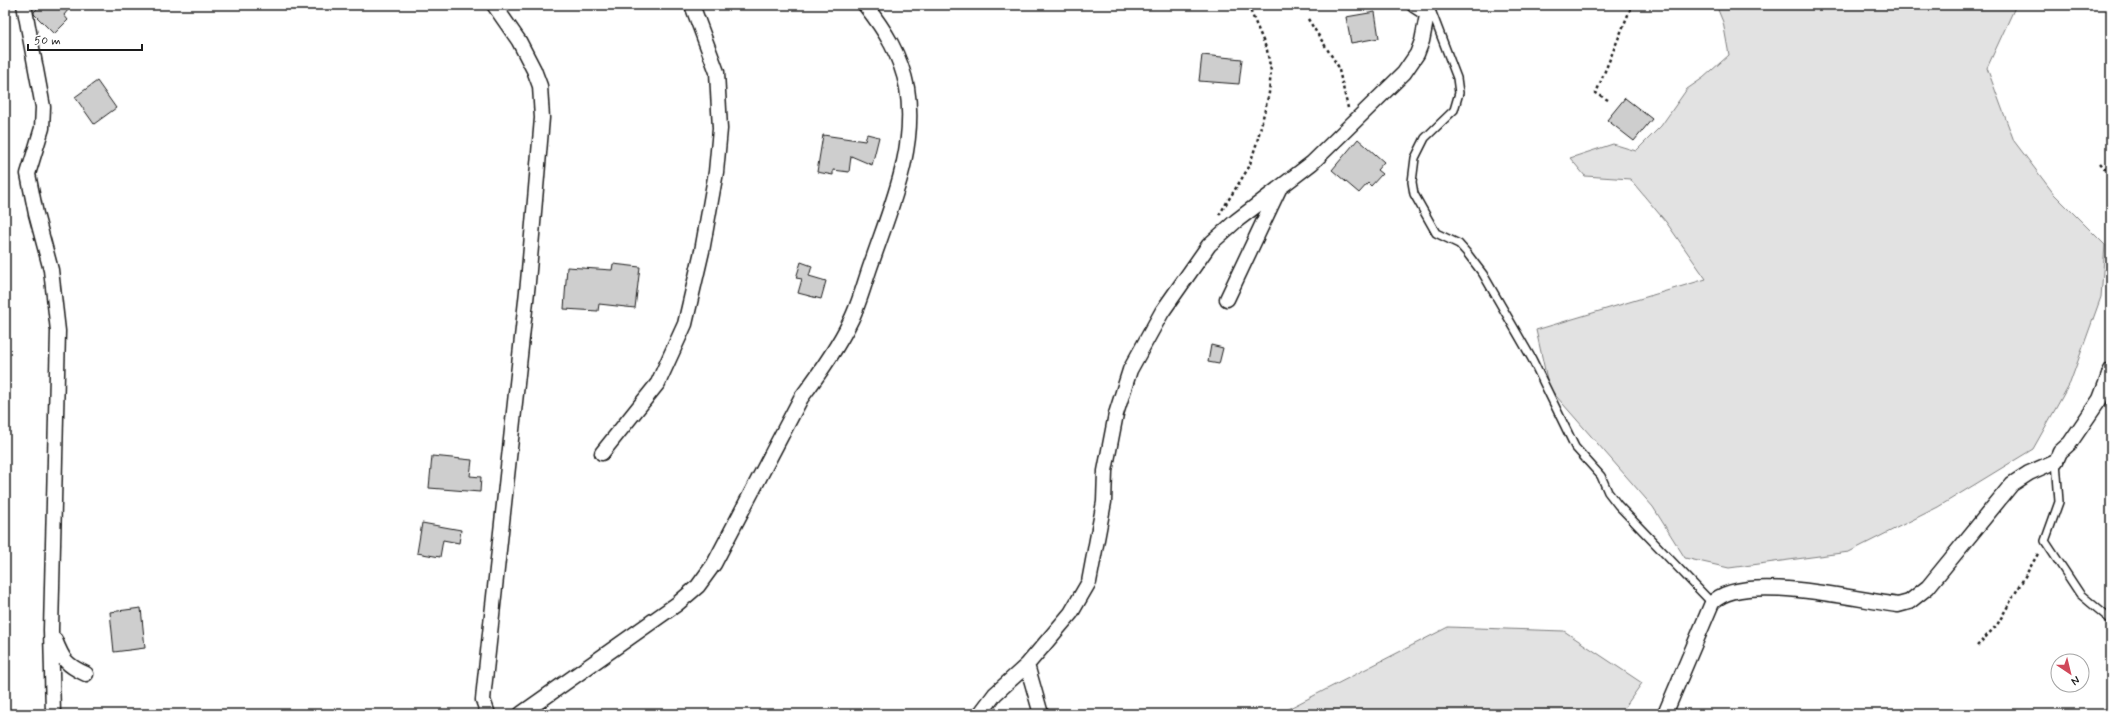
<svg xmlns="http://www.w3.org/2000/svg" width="2116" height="719" viewBox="0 0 2116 719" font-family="Mynerve,sans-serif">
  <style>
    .green { fill: #e2e2e2; stroke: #7f7f7f }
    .building { fill: #cecece; stroke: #1c1c1c }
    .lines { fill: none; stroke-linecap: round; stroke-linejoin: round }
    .lane-casing { stroke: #1c1c1c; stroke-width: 10 }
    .street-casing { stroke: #1c1c1c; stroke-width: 17 }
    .path { stroke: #1c1c1c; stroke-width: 2.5; stroke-dasharray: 3 3; stroke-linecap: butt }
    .lane { stroke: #fff; stroke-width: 7 }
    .street { stroke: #fff; stroke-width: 14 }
  </style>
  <rect width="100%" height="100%" fill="#fff"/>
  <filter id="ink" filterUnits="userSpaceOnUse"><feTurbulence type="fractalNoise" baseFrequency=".025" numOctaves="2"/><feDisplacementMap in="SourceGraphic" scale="8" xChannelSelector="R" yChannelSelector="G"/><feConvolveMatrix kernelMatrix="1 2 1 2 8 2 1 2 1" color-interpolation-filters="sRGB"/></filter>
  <g filter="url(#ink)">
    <path class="green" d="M1716,5H2016L1987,68L2014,141L2054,194L2105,245L2101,297L2070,383L2033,449L1938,507L1849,552L1729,568L1685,558L1653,507L1549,388L1536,330L1706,279L1666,222L1630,179L1585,176L1570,158L1613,144L1636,151L1661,126L1687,89L1703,78L1729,55L1723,22Z
      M1448,627L1564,631L1642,683L1620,714H1278Z"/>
    <path class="building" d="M41,5H72L64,15L68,20L54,34L34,14V12Z
      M1375,12L1379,38L1351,43L1346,17Z
      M1202,55L1242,59L1239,84L1199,81Z
      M97,81L116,108L94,124L75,97Z
      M1625,98L1652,119L1634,141L1607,120Z
      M867,134L879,137L872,165L851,156L849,172L833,170V175L817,172L823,135L865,141Z
      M1358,139L1384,162L1377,170L1382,174L1371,186L1368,183L1359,193L1332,170Z
      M801,262L812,266L809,276L826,281L821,299L798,293L802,279L796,278Z
      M613,264L640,267L635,308L599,304L598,311L564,309L567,267L612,270Z
      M1211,345L1223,348L1219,364L1208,362Z
      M432,456L472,460L470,476L481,477L480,492L429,488Z
      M422,523L461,530L459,543L443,540L440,557L417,553Z
      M141,608L145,648L114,652L110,612Z"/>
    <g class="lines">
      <defs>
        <path id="lane" d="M1431,10L1457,78L1459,93L1454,110L1425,138L1415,158L1412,182L1414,194L1436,233L1459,244L1467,253L1483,274L1532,359L1575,447L1601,476L1608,492L1618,505L1712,603
          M2056,461L2059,502L2045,541L2080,594L2111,620"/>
        <path id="street" d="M24,5L43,107L42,128L28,174L36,214L51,270L58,331L51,630L53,714
          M1414,5L1428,14
          M1227,299L1279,189
          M602,453L658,383L685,324L702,251L716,172L720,129L717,72L692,5
          M55,640C63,660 66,665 86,674
          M488,714L483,700L484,689L528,282L542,118L540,86L534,70L519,41L494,5
          M521,714L677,604L698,586L714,564L801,398C819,374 837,349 850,322C860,303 865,280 873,259C892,204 917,147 907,88C901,56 885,30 865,5
          M980,714L995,694L1027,665
          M1041,714L1027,665L1071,613L1089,582L1104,502L1105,471L1116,414L1130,370L1162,312L1209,245L1236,221L1312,163L1404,73L1417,54L1422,41L1429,5
          M1665,714L1712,603C1740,571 1858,600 1898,605L1909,602L1928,587L2012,484L2029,473L2056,461L2060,452L2070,443L2100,399L2111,370"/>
      </defs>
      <use href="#lane" class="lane-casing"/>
      <use href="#street" class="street-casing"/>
      <path class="path" d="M1308,19L1338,66L1348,108
        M1608,100L1596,93L1632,5
        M2100,163L2111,176
        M1219,215L1249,167L1257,142L1269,93L1271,71L1267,50L1248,5
        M1977,646L1997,625L2039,552"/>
      <use href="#lane" class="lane"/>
      <use href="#street" class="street"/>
    </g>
  </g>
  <rect width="2116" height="719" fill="none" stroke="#fff" stroke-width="20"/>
  <rect x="10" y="10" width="2096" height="699" fill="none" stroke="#1c1c1c" stroke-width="1.5" filter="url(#ink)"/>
  <g transform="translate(2070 673) rotate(145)"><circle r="19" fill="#ffffff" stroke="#a4a4a4"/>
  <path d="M0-3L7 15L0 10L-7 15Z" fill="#d1495b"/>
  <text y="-6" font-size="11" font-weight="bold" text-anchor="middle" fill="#1c1c1c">N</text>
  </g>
  <path d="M28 44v6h114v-6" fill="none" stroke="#1c1c1c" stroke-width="2"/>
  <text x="34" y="44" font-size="12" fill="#1c1c1c" stroke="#ffffff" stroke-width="3" paint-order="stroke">50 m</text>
</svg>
